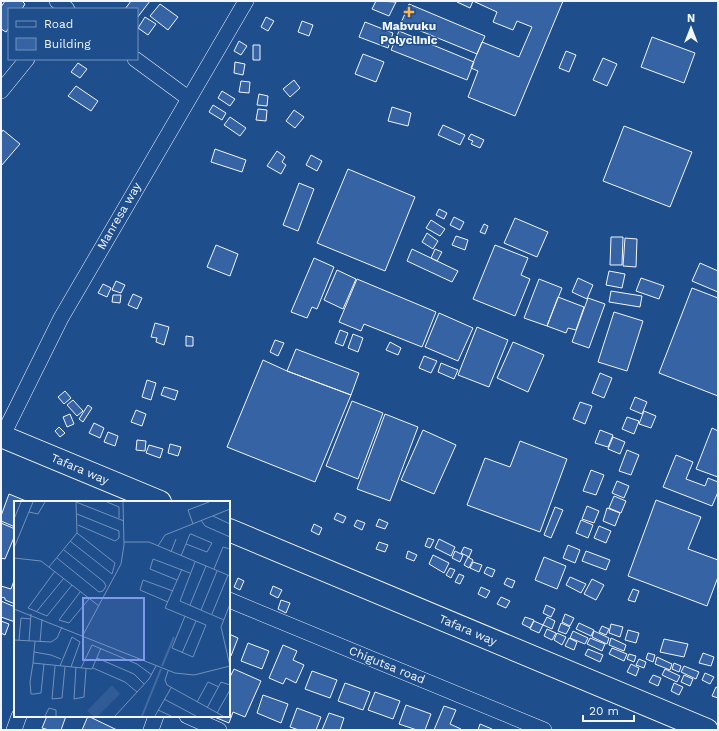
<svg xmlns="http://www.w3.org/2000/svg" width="719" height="731" viewBox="0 0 719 731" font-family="'Work Sans',sans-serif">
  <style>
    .building { fill: #3563a3; stroke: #f2f6ff }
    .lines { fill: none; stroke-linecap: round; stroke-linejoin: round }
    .street-casing { stroke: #f2f6ff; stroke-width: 16 }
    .secondary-casing { stroke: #f2f6ff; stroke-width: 24 }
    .street { stroke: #1f4e8c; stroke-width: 15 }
    .secondary { stroke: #1f4e8c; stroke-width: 22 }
    .poi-dot { fill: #ffb74d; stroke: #1f4e8c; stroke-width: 1.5 }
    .labels { text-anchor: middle; stroke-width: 3; stroke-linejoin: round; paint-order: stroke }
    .poi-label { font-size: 12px; font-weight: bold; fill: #f2f6ff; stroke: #1f4e8c }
    .street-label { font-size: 12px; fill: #f2f6ff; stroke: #1f4e8c }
    .inset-river { fill: none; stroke: #446ba0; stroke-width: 2 }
    .inset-road { fill: none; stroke: #7391ba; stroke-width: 1 }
    .view { fill: #7d9aea; fill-opacity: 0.15; stroke: #7d9aea; stroke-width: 2 }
    .inset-edge { fill: none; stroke: #f2f6ff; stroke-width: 2 }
  </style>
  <rect width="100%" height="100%" fill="#1f4e8c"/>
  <path class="building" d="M5,1H22L25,4L22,9H9V28L6,32L1,29V7Z
    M131,1H150L137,18V9H125Z
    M376,1L396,2L389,16L372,9Z
    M458,1H473L470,8L457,2Z
    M473,1H563L515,116L468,97L478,71L471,68L482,42L519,57L532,27L517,21L513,30L493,22L497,12Z
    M160,4L178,17L168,30L150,16Z
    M409,4L485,36L477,54L401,23Z
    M145,17L156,24L148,35L138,28Z
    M266,17L274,21L268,31L261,27Z
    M302,21L313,25L309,36L298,32Z
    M365,22L393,33L388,48L359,37Z
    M399,31L474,62L467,80L391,50Z
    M652,37L695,53L684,83L641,67Z
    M239,41L247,46L241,55L234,51Z
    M253,45H260V60H253Z
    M566,51L576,55L569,72L559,68Z
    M363,54L384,62L376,82L355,74Z
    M603,58L617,64L607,86L593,80Z
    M235,62L245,64L243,75L234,73Z
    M78,63L87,69L80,78L71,72Z
    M294,80L300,88L290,97L283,89Z
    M241,81L250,82L249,93L239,92Z
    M76,86L98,101L91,111L68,96Z
    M222,91L235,99L230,106L218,98Z
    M259,94L268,96L267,106L257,105Z
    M213,105L226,113L222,120L209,112Z
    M392,107L411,113L408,126L388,121Z
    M258,109L267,110L266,121L256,120Z
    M294,110L304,117L295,128L286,121Z
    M230,117L246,128L240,136L224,125Z
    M443,125L465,135L460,145L438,135Z
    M624,126L692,152L670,207L603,181Z
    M3,130L20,144L1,166V133Z
    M471,134L484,140L480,148L471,144L473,141L468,139Z
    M215,149L246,160L242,172L211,162Z
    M277,151L285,157L282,162L286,165L281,174L267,166Z
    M311,155L322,161L317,171L306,165Z
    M348,169L415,197L385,271L317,243Z
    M299,183L314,189L298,231L283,225Z
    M439,209L447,213L444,219L436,215Z
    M454,217L464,222L460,230L450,225Z
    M515,218L548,232L537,257L504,243Z
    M431,220L445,229L440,236L426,228Z
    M484,224L488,226L485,234L480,232Z
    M427,233L438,241L433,249L422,242Z
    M456,236L468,240L465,250L452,245Z
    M611,237H623L622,265H610Z
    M625,238L637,239L636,267L623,266Z
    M216,245L238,254L230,276L207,267Z
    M495,245L528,258L521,275L530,279L515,316L473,299Z
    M412,249L458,271L452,282L407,261Z
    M435,249L442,252L437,261L431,258Z
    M314,258L334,267L317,309L312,307L307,318L291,312Z
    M700,263L718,271V292L692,281Z
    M337,270L356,279L343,309L324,300Z
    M609,271L625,274L622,288L606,285Z
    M578,278L593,285L587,299L572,292Z
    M641,278L664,286L659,299L636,291Z
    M357,279L436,312L422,347L364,324L361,331L339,322Z
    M539,279L562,288L547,326L524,318Z
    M116,281L125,285L121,293L112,290Z
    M103,284L111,288L107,297L98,293Z
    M692,288L718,298V396L659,373Z
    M611,291L642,296L640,307L609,302Z
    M133,294L142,298L137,309L128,305Z
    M113,295H121L120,303L112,302Z
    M558,297L584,307L576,330L568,328L566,333L547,326Z
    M588,298L605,304L589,348L572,342Z
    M614,312L643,321L627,371L598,362Z
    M439,313L473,328L458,361L425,347Z
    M155,323L169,327L164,345L156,342L157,338L151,337Z
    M477,327L508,340L489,387L458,375Z
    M340,330L348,333L343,346L335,343Z
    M353,334L363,338L358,352L348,348Z
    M186,336L193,337V346H186Z
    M275,340L284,343L278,356L270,352Z
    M390,342L401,348L398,355L386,350Z
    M513,342L544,355L528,392L497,378Z
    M296,349L359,373L351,395L287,371Z
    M424,356L437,361L431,373L419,368Z
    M263,360L287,371L351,395L315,482L227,447Z
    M441,363L458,370L454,379L438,372Z
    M600,373L612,378L604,398L592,393Z
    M147,380L156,383L151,400L142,397Z
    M164,387L178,391L175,400L161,395Z
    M65,391L71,398L64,404L58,397Z
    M635,397L647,402L642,414L630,409Z
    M73,400L83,411L77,416L67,405Z
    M352,401L383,413L358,479L326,466Z
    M580,402L592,406L585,424L573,419Z
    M88,405L92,408L83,422L79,419Z
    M136,410L146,414L142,426L131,422Z
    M644,411L656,416L651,428L639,424Z
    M70,414L74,424L67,427L63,417Z
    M385,414L418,427L390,501L357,489Z
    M627,417L639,421L634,434L622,429Z
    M94,423L104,428L100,438L89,433Z
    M59,427L65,433L60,437L55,431Z
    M712,428L718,431V477L696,469Z
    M423,430L456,445L434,494L401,480Z
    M600,430L613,435L608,447L595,443Z
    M108,432L118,436L115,446L104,442Z
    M613,437L625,442L620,454L608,449Z
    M137,440L146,441L145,451L136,450Z
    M520,441L567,459L540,532L467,505L485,458L510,467Z
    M170,444L181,447L178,456L168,453Z
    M149,445L163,449L160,458L146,453Z
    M627,450L639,455L631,475L619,471Z
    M676,455L693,462L686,479L705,486L708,478L718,482V492L712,506L663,487Z
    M591,470L604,475L596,495L583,491Z
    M617,481L629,486L624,498L612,493Z
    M9,494L26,501L25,502H15V527L1,521V516Z
    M614,496L626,501L621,513L609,508Z
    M656,500L701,517L688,549L718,560V577L707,606L628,576Z
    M587,506L599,511L594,523L582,519Z
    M555,507L563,510L551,538L544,535Z
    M607,508L620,513L615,526L603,521Z
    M337,513L346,517L343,523L334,519Z
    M379,519L388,523L385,529L376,526Z
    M357,520L365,523L362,530L354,526Z
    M581,520L593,525L588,538L576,533Z
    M1,523L15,529V535L5,559L1,558Z
    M314,524L322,528L319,535L311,531Z
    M599,526L611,531L606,543L594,538Z
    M428,538L434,540L430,548L425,546Z
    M439,539L455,547L451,556L435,548Z
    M379,542L388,545L385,552L376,549Z
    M568,545L580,550L575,563L563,558Z
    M464,547L472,550L469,557L461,553Z
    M408,551L417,555L414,561L406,558Z
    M455,551L463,555L460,562L452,558Z
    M586,551L610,560L606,570L582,561Z
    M433,555L449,563L444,573L429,564Z
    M468,557L473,560L469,568L464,565Z
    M544,557L566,566L557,589L535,580Z
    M473,562L482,565L479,572L470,568Z
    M487,567L495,570L492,577L484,573Z
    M450,568L455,570L451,578L446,575Z
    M459,574L464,576L460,584L455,582Z
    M570,577L586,584L581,593L566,585Z
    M15,578V604L5,600V598L1,597V586L11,589Z
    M238,578L244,581L240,590L234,587Z
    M507,578L515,581L512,588L504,584Z
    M592,579L604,585L596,600L584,594Z
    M273,586L282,590L278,598L270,594Z
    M481,587L490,591L486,598L478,594Z
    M633,589L639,591L635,602L628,600Z
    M501,597L510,601L506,608L497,604Z
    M281,600L290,603L286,613L278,609Z
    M1,601L15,607V622L1,617Z
    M546,605L555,609L551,617L543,613Z
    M565,614L574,618L570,626L562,622Z
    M525,617L534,620L530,628L522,624Z
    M547,617L555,621L552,629L543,625Z
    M1,621L9,624L5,635L1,633Z
    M534,621L543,625L539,633L530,629Z
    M561,623L570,627L566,634L558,631Z
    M579,623L594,630L591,636L576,629Z
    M611,624L623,627L620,637L609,633Z
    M602,626L609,629L606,635L599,632Z
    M547,629L556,633L552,640L544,636Z
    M628,630L639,633L636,643L625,640Z
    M573,631L588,638L585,644L570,638Z
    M594,631L609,638L607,644L592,637Z
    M557,633L566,637L562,645L554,640Z
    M229,634L238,638L231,656L229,655Z
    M569,638L577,642L574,650L565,646Z
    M590,638L605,644L602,651L587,644Z
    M611,638L626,645L624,651L609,645Z
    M664,639L688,644L684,657L660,652Z
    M248,643L269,651L262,669L241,661Z
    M283,645L297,651L293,660L304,665L296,683L286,678L283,684L269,678Z
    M612,648L627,654L624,661L609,654Z
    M588,649L603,655L600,662L585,655Z
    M648,653L655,655L653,662L646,659Z
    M703,653L714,657L711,666L699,663Z
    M629,654L636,656L634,662L627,659Z
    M657,657L672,664L670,670L655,664Z
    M639,659L646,662L644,668L636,665Z
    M674,663L681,666L679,672L672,669Z
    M631,664L639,668L636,676L627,672Z
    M684,666L699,672L696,679L681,672Z
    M234,669L261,681L245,717L233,712L229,723L212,716H229V679Z
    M665,669L680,676L677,682L662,675Z
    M312,671L337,680L330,698L305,689Z
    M705,673L714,677L710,684L702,680Z
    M653,675L661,678L658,686L649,682Z
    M684,675L693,679L690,686L681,682Z
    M345,683L370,692L363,710L338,701Z
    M674,683L683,687L679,695L671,691Z
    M716,687L718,688V698L712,696Z
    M375,692L400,701L393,719L368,710Z
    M263,695L288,704L281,723L257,713Z
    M406,705L431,714L425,730H417L399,724Z
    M444,706L456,710L450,724L461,729L460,730H434Z
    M297,708L321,717L316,730H299L290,727Z
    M329,713L344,718L340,730H322Z
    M47,716H66L61,730H49L42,728Z
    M88,716L117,730H82Z
    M480,724L492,729V730H478Z"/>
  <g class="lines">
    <defs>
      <path id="street" d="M57,1L67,9
        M135,59L188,98
        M1,91L27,59
        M2,437L61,318L246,1
        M229,600L544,730
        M187,716L219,730
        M14,730L19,716
        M151,730L156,716"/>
      <path id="secondary" d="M1,436L160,502
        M229,530L707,730"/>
    </defs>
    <use href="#street" class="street-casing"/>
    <use href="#secondary" class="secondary-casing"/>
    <use href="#street" class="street"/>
    <use href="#secondary" class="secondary"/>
  </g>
  <path class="poi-dot" d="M407 6h4v4h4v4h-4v4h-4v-4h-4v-4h4z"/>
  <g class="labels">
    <g class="poi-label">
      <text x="409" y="30">Mabvuku<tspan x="409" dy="14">Polyclinic</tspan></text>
    </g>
    <g class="street-label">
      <text transform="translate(119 216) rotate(-60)" y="4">Manresa way</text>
      <text transform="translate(80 469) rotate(23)" y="4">Tafara way</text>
      <text transform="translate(468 630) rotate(23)" y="4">Tafara way</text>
      <text transform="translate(387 665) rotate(22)" y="4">Chigutsa road</text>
    </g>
  </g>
  <g transform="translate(14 501)">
    <rect width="216" height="216" fill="#1f4e8c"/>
    <path d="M98,184L106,193L84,215H79L73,210Z" fill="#305b95"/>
    <path class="inset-river" d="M148,165L160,136M128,215L147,168"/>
    <path class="inset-road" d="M62,1L110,20M93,1L105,6V17M15,11L24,13L31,1M63,13L105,30V37L101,40L64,24M199,15L216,23M0,18L7,1M187,19L191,25L216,36M179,23L174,9L195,1M56,40L98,73L101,62L63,32M110,41H135L216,75M144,45L151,34L216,8M0,47L19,1M157,51L162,38M167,55L176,33H177L198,42L193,51L172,43M0,57L27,60L85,105M43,57L85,91L89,90L92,85L90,81L50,49M181,61L166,100L210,119M35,66L63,32L62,1M168,68L151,107L192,124L179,156L158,147L171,115M200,68L209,46L216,48M41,70L14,107L33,115L58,84M163,79L136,68L139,58L176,72M66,91L45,119L55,122L75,98M154,101L126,89L129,79L159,90M176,104L192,65M0,108L161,172L180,174L216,165M187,109L203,70M23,110L50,77M198,113L214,74M69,134L107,63L110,44L109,1M0,139L37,141L43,137L48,126M5,139L7,117L17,118M15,140L17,113M21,140L19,162L78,168L87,147M26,141L28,118M20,151L37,154L47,158M168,152L182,120M83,157L120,173L130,183M19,162L16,181L17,193H20L27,192L30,163M41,165L38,198L48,197L51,166M46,165L58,136L66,141L57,166M216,165L207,126L216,103M62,166L60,198L70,196L72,168M67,167L78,144L123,163L138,174M79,167L111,181L123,191M154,170L151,179L153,184L209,215M150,198L182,215M183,201L194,181L205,186M193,207L207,181L216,184M144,209L157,215M203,212L216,189M31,215L35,207L42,209V215M101,215L135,178L142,165M141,215L157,187"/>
    <path class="view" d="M69,97H130V159H69Z"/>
    <rect width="216" height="216" class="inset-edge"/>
  </g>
  <rect width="719" height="731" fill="none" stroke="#f2f6ff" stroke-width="4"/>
  <rect x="8" y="8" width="130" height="52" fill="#1f4e8c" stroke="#7391ba"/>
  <rect x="16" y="21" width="20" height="6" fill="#1f4e8c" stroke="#7391ba"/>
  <text x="44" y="28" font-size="12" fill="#f2f6ff">Road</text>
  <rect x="16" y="38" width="20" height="12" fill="#3563a3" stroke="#7391ba"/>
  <text x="44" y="48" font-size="12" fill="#f2f6ff">Building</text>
  <g transform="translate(691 28)" stroke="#1f4e8c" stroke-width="3" paint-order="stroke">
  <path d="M0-3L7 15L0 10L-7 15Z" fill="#f2f6ff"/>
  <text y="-6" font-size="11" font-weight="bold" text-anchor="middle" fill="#f2f6ff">N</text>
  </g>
  <path d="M583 715v6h51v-6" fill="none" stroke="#f2f6ff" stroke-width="2"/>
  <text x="589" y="715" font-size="12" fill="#f2f6ff" stroke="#1f4e8c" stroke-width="3" paint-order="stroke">20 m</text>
</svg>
